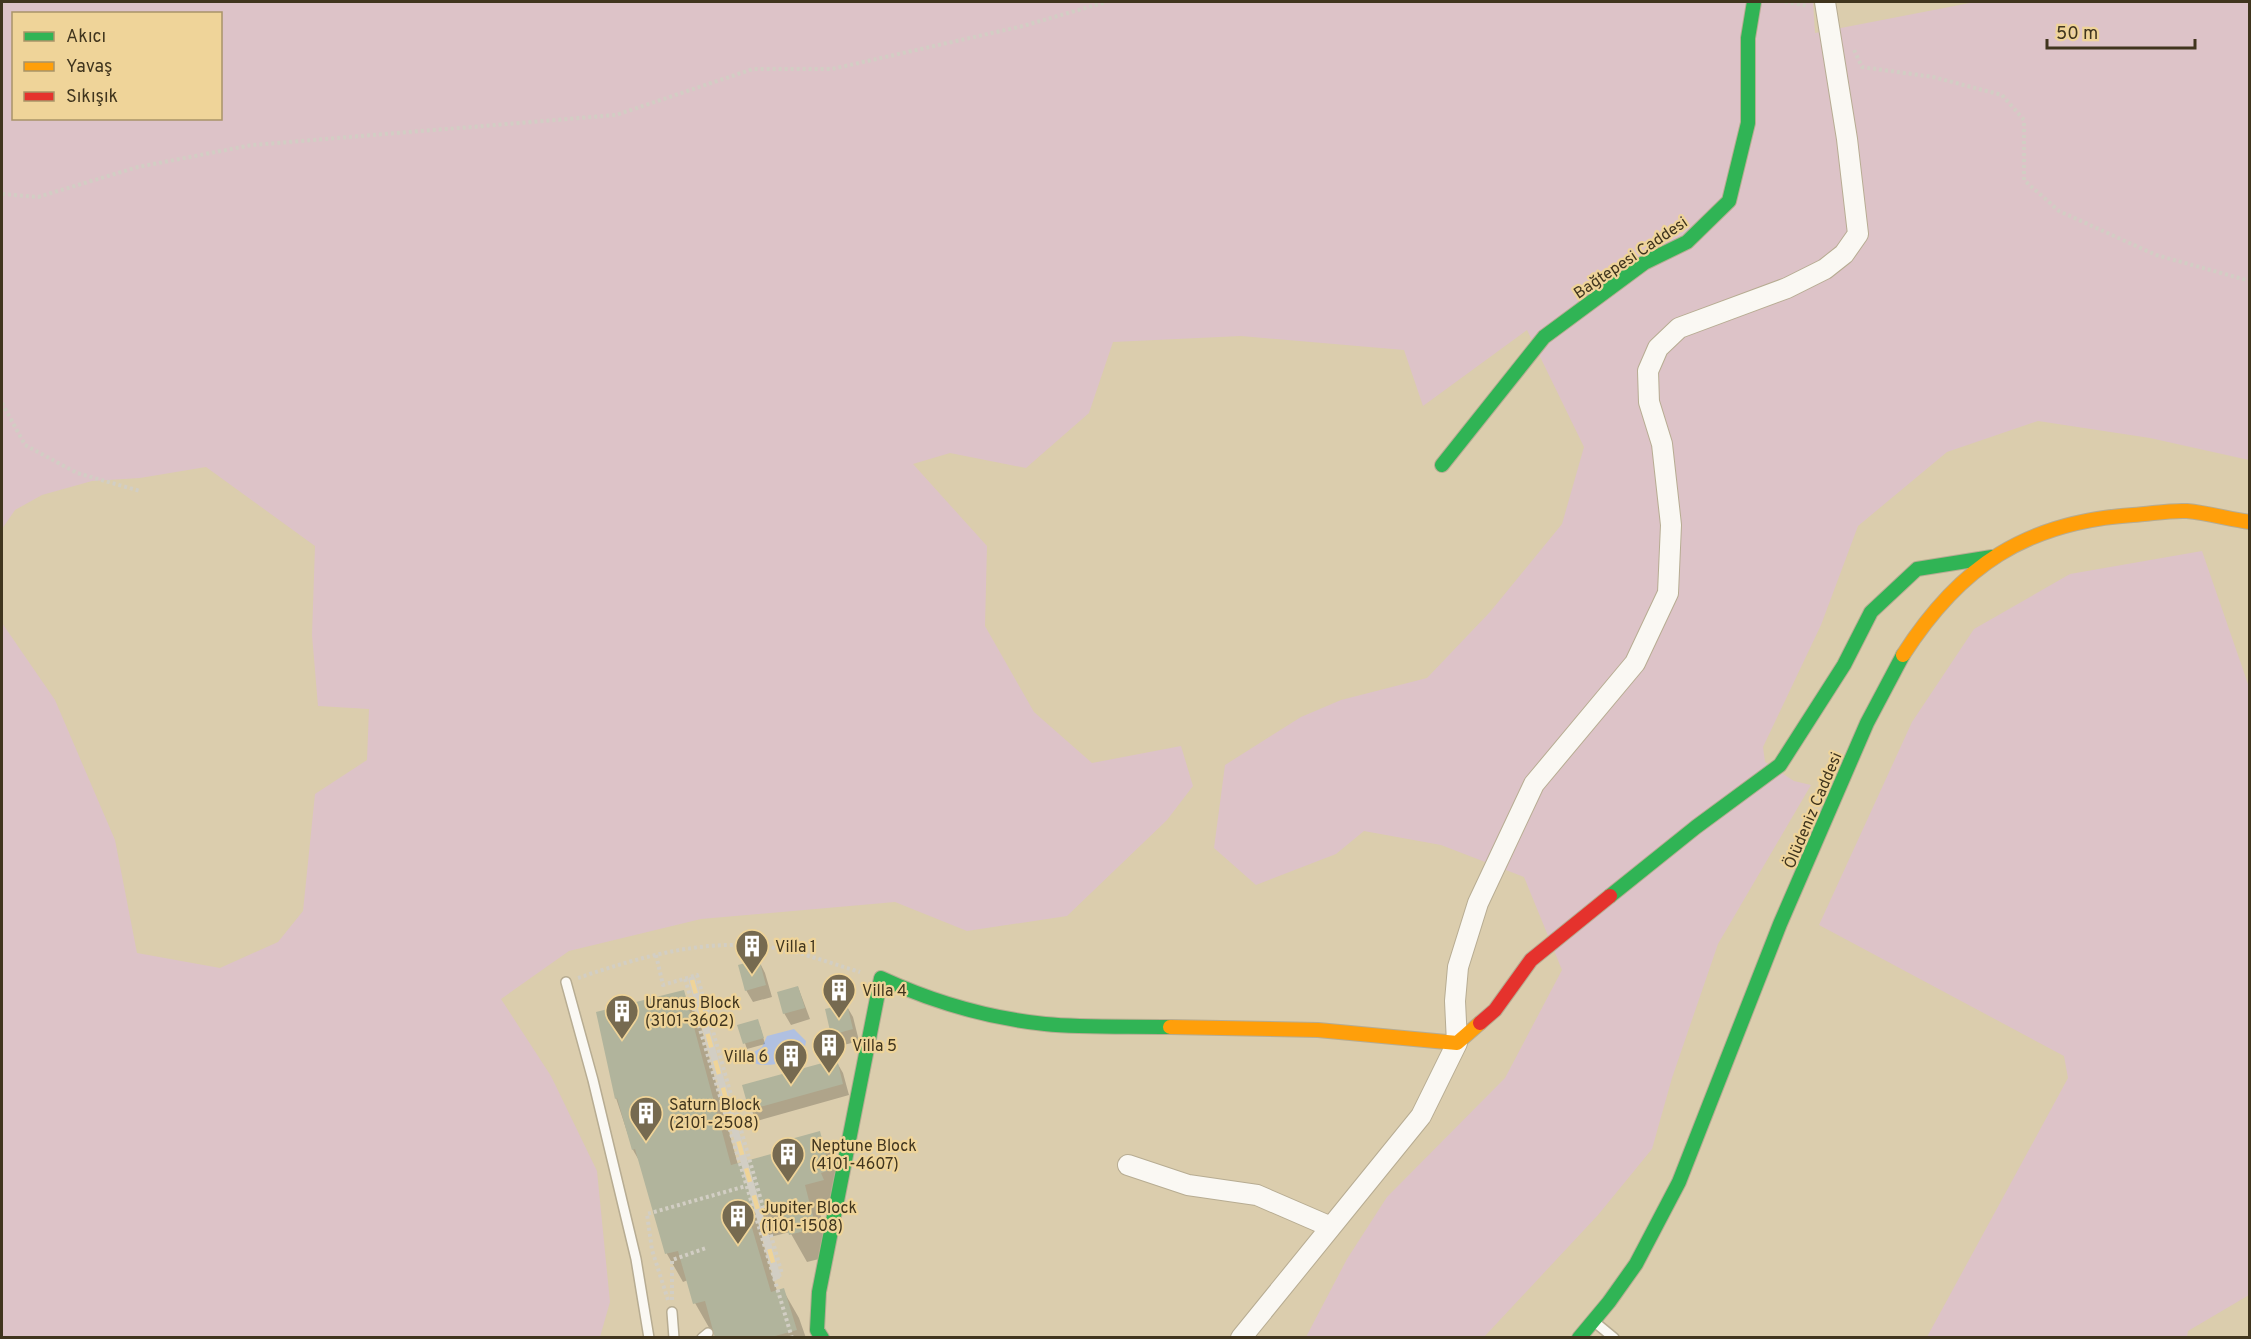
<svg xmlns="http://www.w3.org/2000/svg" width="2251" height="1339" viewBox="0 0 2251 1339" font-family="Overpass,sans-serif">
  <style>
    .green { fill: #ddc3c8; fill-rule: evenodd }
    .water { fill: #b0c0e1 }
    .shadow { fill: #0003 }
    .building { fill: #b1b49c }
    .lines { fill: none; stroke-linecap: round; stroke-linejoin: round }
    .lane-casing { stroke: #b7ac92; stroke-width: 12 }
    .street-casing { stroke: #b7ac92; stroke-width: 22 }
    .fast-casing { stroke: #b7ac92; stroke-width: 16 }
    .slow-casing { stroke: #b7ac92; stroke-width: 16 }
    .jam-casing { stroke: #b7ac92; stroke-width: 16 }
    .path { stroke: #d2cec4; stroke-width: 4; stroke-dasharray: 3 3; stroke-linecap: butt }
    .lane { stroke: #faf8f3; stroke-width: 9 }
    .street { stroke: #faf8f3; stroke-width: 20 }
    .fast { stroke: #30b455; stroke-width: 14 }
    .slow { stroke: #ff9f0a; stroke-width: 14 }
    .jam { stroke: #e5322d; stroke-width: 14 }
    .rail-casing { stroke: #d2cec4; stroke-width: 7 }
    .rail { stroke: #efd499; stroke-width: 4.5; stroke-dasharray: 14; stroke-linecap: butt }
    .labels { text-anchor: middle; stroke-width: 4.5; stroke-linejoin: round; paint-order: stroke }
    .street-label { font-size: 16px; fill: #40351e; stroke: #efd499 }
    .poi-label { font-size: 16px; fill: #40351e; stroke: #efd499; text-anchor: start }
  </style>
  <rect width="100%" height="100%" fill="#dbcdad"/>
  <path class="green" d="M2,2H1813L1815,33L1975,2H2249V460L2150,438L2038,421L1947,452L1858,526L1821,625L1763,747L1765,762L1794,781L1811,785L1718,944L1672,1078L1652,1149L1598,1215L1484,1337H1306L1347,1259L1387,1197L1505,1078L1562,970L1524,877L1441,845L1364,831L1336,854L1256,885L1214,848L1225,765L1301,717L1341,700L1427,678L1490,612L1562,524L1584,447L1527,330L1423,406L1404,350L1241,336L1113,342L1089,413L1026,468L950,453L913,464L987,546L985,626L1034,712L1092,763L1181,746L1193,786L1167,820L1067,916L967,931L895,902L701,919L569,951L501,999L551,1076L597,1171L610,1302L600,1337H2V623L55,700L115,840L137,953L220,968L278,942L303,911L315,794L367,760L369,709L318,706L312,635L315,546L206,467L140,478L92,481L42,495L15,510L2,529ZM14,14H220V118H14Z
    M2202,551L2249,687V1295L2188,1331L2187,1337H1927L2068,1078L2064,1056L1819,925L1912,722L1974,629L2070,574Z"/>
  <path class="water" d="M794,1029L806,1041L804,1052C790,1061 770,1069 754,1063V1052L762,1047L767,1036Z"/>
  <path class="shadow" d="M759,961L765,973L772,997L753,1002L746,990Z
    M798,987L810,1019L791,1025L784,1013Z
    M683,992L699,1019L738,1165L784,1152L819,1133L835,1161L838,1208L820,1213L831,1256L807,1262L790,1232L762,1239L777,1291L783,1290L799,1318L806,1338H716L714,1330L711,1331L695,1303L688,1280L683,1282L667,1254L641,1164L633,1150L616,1098L598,1013Z
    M846,1005L853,1017L859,1041L840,1046L833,1034Z
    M739,1026H760L765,1044L747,1049Z
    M836,1061L843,1073L849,1095L757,1121L751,1109Z"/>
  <path class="building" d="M759,959L766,985L745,991L738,965Z
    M798,986L805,1008L783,1014L777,992Z
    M684,990L731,1165L782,1151L780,1142L820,1131L828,1163L827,1171L821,1173L824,1180L805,1185L816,1228L789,1235L780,1202L747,1211L771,1292L784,1288L797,1330L768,1338H715L705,1301L693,1304L678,1251L665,1254L635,1149L632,1150L617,1098L615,1099L596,1012Z
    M847,1004L853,1029L831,1035L825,1009Z
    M758,1019L764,1038L743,1044L737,1025Z
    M837,1059L843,1084L749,1110L742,1085Z"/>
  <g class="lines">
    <defs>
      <path id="lane" d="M566,982L593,1080L636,1259L649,1338
        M672,1312L674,1338
        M1597,1324L1614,1338
        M702,1338L708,1333"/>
      <path id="street" d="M1128,1165L1188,1185L1257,1195L1331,1227L1421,1116L1457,1043L1455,1001L1458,967L1478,903L1534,784L1635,663L1668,593L1671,525L1662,444L1649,402L1648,371L1658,348L1679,328L1787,288L1825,269L1844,254L1858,234L1847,139L1825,2
        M1241,1338L1331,1227"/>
      <path id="fast" d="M1442,465L1544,337L1644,263L1687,242L1729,201L1748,123V38L1754,2
        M1610,896L1696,827L1780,765L1844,665L1871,612L1917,569L1992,557
        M822,1338L817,1330L819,1292L881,978C933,1002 988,1018 1045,1024C1086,1028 1129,1026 1170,1027
        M1579,1338L1609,1302L1636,1264L1679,1182L1780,924L1867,723L1903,655"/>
      <path id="slow" d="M1903,655C1960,566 2026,522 2133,515C2151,514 2169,510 2187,511C2208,513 2229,519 2250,522
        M1170,1027L1318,1030L1457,1043L1480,1023"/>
      <path id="jam" d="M1480,1023L1495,1010L1531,960L1610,896"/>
    </defs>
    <use href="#lane" class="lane-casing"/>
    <use href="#street" class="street-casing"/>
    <use href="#fast" class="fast-casing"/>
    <use href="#slow" class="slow-casing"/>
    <use href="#jam" class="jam-casing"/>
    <path class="path" d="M1785,2L1808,6
      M1854,50L1862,67L1933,77L2002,95L2024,120V180L2059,211L2156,255L2250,281
      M2,194L38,197L138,167L252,145L616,115L753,69H832L1023,26L1106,2
      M2,403L25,445L77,473L140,491
      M656,955L663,985L697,975L782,1274L772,1278
      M578,978C643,956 711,936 780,949C807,954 833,964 860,972
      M685,979L792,1338
      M668,1300L652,1250L647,1214L746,1186
      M672,1300V1260L706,1248"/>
    <use href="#lane" class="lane"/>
    <use href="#street" class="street"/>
    <use href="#fast" class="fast"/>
    <use href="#slow" class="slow"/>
    <use href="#jam" class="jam"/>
    <defs>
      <path id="rail" d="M692,980L777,1276"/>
    </defs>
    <use href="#rail" class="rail-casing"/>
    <use href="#rail" class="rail"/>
  </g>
  <defs>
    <symbol id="building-pin" viewBox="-11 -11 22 30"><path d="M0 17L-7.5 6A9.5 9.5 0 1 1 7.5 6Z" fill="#766a50" stroke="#efd499"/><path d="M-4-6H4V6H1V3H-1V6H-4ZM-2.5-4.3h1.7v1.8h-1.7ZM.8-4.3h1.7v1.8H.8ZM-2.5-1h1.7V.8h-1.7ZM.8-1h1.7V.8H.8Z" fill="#fff"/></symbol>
  </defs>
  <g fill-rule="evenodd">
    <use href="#building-pin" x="733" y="927" width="38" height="52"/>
    <use href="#building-pin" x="820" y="971" width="38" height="52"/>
    <use href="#building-pin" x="603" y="992" width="38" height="52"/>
    <use href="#building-pin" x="810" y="1026" width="38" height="52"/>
    <use href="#building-pin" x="772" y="1037" width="38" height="52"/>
    <use href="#building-pin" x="627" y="1094" width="38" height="52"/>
    <use href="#building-pin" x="769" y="1135" width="38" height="52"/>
    <use href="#building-pin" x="719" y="1197" width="38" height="52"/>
  </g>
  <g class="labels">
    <g class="street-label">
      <text transform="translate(1630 257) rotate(-34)" y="6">Bağtepesi Caddesi</text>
      <text transform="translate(1812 810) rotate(-67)" y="6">Ölüdeniz Caddesi</text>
    </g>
    <g class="poi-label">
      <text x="775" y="952">Villa 1</text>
      <text x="862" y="996">Villa 4</text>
      <text x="645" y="1008">Uranus Block<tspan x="645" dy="18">(3101-3602)</tspan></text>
      <text x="852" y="1051">Villa 5</text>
      <text x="768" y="1062" text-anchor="end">Villa 6</text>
      <text x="669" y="1110">Saturn Block<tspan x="669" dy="18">(2101-2508)</tspan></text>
      <text x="811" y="1151">Neptune Block<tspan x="811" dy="18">(4101-4607)</tspan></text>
      <text x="761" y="1213">Jupiter Block<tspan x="761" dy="18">(1101-1508)</tspan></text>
    </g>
  </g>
  <rect width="2251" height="1339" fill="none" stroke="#40351e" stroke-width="6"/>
  <rect x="12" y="12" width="210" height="108" fill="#efd499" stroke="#a99468" stroke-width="1.5"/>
  <rect x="24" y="32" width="30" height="9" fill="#30b455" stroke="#a99468" stroke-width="1.5"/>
  <text x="66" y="42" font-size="18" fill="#40351e">Akıcı</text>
  <rect x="24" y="62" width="30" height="9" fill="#ff9f0a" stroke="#a99468" stroke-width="1.5"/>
  <text x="66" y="72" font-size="18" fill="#40351e">Yavaş</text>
  <rect x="24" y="92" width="30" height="9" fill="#e5322d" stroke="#a99468" stroke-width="1.5"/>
  <text x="66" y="102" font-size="18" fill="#40351e">Sıkışık</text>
  <path d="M2047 39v9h148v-9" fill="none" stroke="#40351e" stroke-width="3"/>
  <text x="2056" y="39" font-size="18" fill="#40351e" stroke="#efd499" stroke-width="4.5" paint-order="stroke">50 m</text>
</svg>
